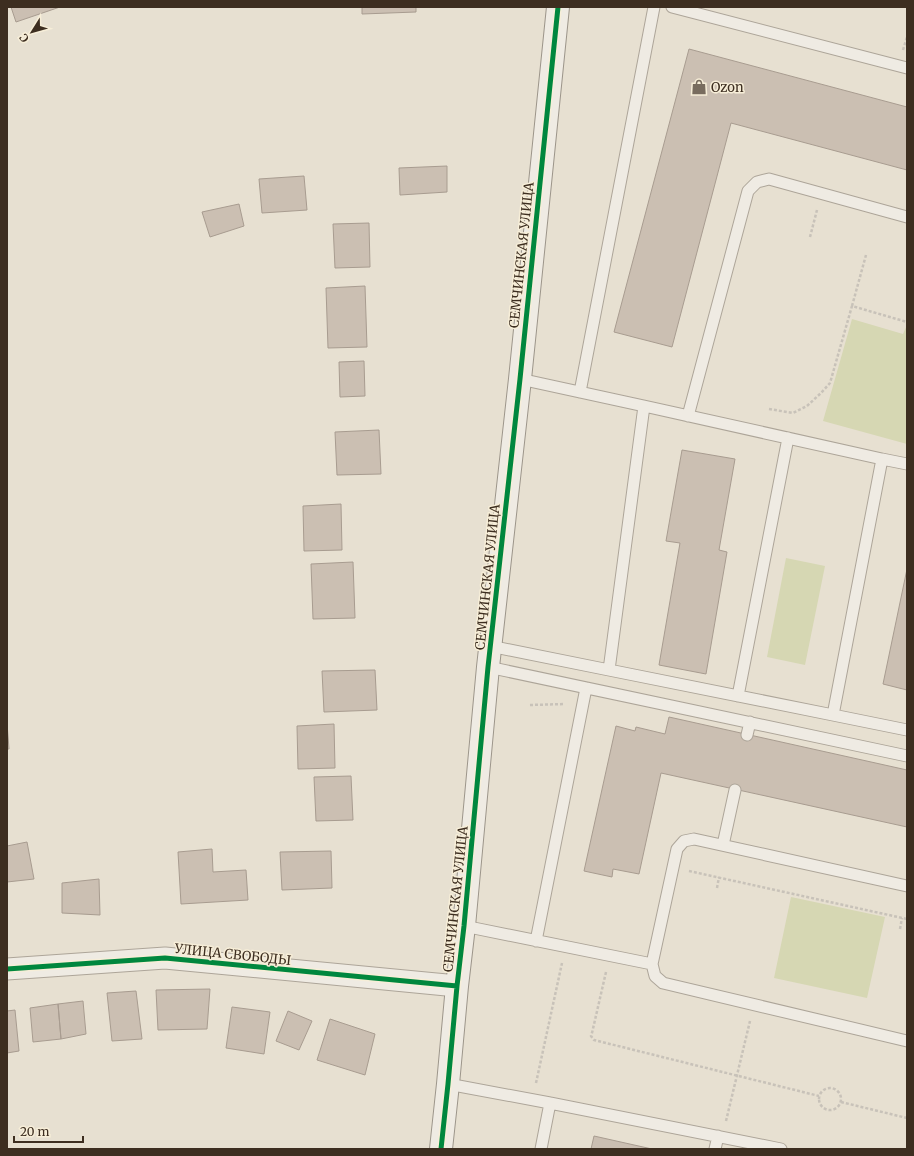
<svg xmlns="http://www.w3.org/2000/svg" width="914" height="1156" viewBox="0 0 914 1156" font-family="Merriweather,serif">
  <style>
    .green { fill: #d6d7b3 }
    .building { fill: #cbbfb2; stroke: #a89c90 }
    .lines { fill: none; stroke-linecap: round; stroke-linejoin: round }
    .lane-casing { stroke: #ada599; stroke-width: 13 }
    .street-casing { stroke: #ada599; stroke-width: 23 }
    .secondary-casing { stroke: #9c958a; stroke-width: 24 }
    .path { stroke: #c8c2b9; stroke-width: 2.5; stroke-dasharray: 3 2; stroke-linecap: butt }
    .lane { stroke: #efebe3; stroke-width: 11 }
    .street { stroke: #efebe3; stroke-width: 21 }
    .secondary { stroke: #efebe3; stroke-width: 22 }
    .cycleway-casing { stroke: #f7eed8; stroke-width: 8 }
    .cycleway { stroke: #00873e; stroke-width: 5 }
    .labels { text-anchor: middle; stroke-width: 3; stroke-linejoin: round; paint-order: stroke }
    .poi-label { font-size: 13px; fill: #3d2e20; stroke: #f7eed8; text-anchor: start }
    .street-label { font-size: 13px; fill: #3d2e20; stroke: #f7eed8 }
  </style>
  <rect width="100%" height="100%" fill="#e7e0d1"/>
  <path class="green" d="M852,319L903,334L907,325V444L823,421Z
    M786,558L825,566L805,665L767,657Z
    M791,897L885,917L867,998L774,978Z"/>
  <path class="building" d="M11,7H60L16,22Z
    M362,7H416V12L362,14Z
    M689,49L907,107V170L731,123L672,347L614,332Z
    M447,166V192L400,195L399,168Z
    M304,176L307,210L262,213L259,179Z
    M239,204L244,226L210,237L202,212Z
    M369,223L370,267L335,268L333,224Z
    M365,286L367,347L328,348L326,288Z
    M364,361L365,396L340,397L339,362Z
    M379,430L381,474L337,475L335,432Z
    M682,450L735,459L719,550L727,552L706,674L659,665L680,543L666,541Z
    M341,504L342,550L304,551L303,506Z
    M353,562L355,618L313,619L311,564Z
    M907,569V690L883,684Z
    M375,670L377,710L324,712L322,671Z
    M669,717L907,770V827L661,773L639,874L613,869L612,877L584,871L616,726L635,731L636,727L665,734Z
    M7,723L9,749H7Z
    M334,724L335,768L298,769L297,726Z
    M351,776L353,820L316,821L314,777Z
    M27,842L34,879L7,882V846Z
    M212,849L213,872L246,870L248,900L181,904L178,852Z
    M331,851L332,888L282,890L280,852Z
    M99,879L100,915L62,913V883Z
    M210,989L207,1029L158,1030L156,990Z
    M136,991L142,1039L112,1041L107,993Z
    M83,1001L86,1034L61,1039L58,1004Z
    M58,1004L61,1039L33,1042L30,1008Z
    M232,1007L270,1012L264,1054L226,1048Z
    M15,1010L19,1051L7,1053V1011Z
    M288,1011L312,1021L299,1050L276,1041Z
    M330,1019L375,1034L365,1075L317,1060Z
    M594,1136L652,1149H591Z"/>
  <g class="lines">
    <defs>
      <path id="lane" d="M672,7L907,68
        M580,392L654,7
        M688,416L748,191L757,182L769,179L907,217
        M882,459L907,464
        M490,646L609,670L644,406L520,379
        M488,667L907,756
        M609,670L833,715L882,459L644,406
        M738,696L788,438
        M833,715L907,730
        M747,735L750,722
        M723,845L735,790
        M907,886L694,839L684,841L677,849L652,964L655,976L663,983L907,1041
        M464,926L652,964
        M536,941L586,688
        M448,1084L550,1103L781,1149
        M541,1149L550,1103
        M715,1149L718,1136"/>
      <path id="street" d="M7,969L165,958L457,986"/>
      <path id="secondary" d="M441,1149L448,1084L457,986L464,926L488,667L520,379L558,7"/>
    </defs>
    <use href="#lane" class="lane-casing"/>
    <use href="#street" class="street-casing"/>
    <use href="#secondary" class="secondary-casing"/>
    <path class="path" d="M903,50L907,37
      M810,237L817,210
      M852,306L866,255
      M769,409L793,413L807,406L821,393L830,383L852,306L907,322
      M530,705L565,704
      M689,871L907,919
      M717,888L719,877
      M900,929L902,918
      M606,972L592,1033L591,1036L594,1040L819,1096
      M536,1083L562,963
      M819 1099a11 11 0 1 1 22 0a11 11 0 1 1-22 0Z
      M841,1102L907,1118
      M726,1121L750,1021"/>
    <use href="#lane" class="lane"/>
    <use href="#street" class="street"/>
    <use href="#secondary" class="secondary"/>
    <defs>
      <path id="cycleway" d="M7,969L165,958L457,986
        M441,1149L448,1084L457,986L464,926L488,667L520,379L558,7"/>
    </defs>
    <use href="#cycleway" class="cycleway-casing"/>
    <use href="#cycleway" class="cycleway"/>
  </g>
  <defs>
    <symbol id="shop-bare" viewBox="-9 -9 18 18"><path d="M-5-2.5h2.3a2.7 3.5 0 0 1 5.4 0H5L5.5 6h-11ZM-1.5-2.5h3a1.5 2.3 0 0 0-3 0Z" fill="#786c5e" stroke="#f7eed8" stroke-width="2.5" paint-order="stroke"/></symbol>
  </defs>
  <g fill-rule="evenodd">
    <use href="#shop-bare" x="688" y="76" width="22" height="22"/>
  </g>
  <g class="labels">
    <g class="poi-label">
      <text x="711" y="92">Ozon</text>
    </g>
    <g class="street-label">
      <text transform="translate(521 255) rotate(-84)" y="5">СЕМЧИНСКАЯ УЛИЦА</text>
      <text transform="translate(487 577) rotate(-84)" y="5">СЕМЧИНСКАЯ УЛИЦА</text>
      <text transform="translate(455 899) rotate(-84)" y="5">СЕМЧИНСКАЯ УЛИЦА</text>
      <text transform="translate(233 954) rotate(6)" y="5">УЛИЦА СВОБОДЫ</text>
    </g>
  </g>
  <rect width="914" height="1156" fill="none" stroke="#3d2e20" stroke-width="16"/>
  <g transform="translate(32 32) rotate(233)" stroke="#f7eed8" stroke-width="3" paint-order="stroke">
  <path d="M0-3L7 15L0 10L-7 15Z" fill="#3d2e20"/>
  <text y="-6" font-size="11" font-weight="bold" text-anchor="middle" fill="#3d2e20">С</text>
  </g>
  <path d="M14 1136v6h69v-6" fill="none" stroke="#3d2e20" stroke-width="2"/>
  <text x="20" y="1136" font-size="12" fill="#3d2e20" stroke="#f7eed8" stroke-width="3" paint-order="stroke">20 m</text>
</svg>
